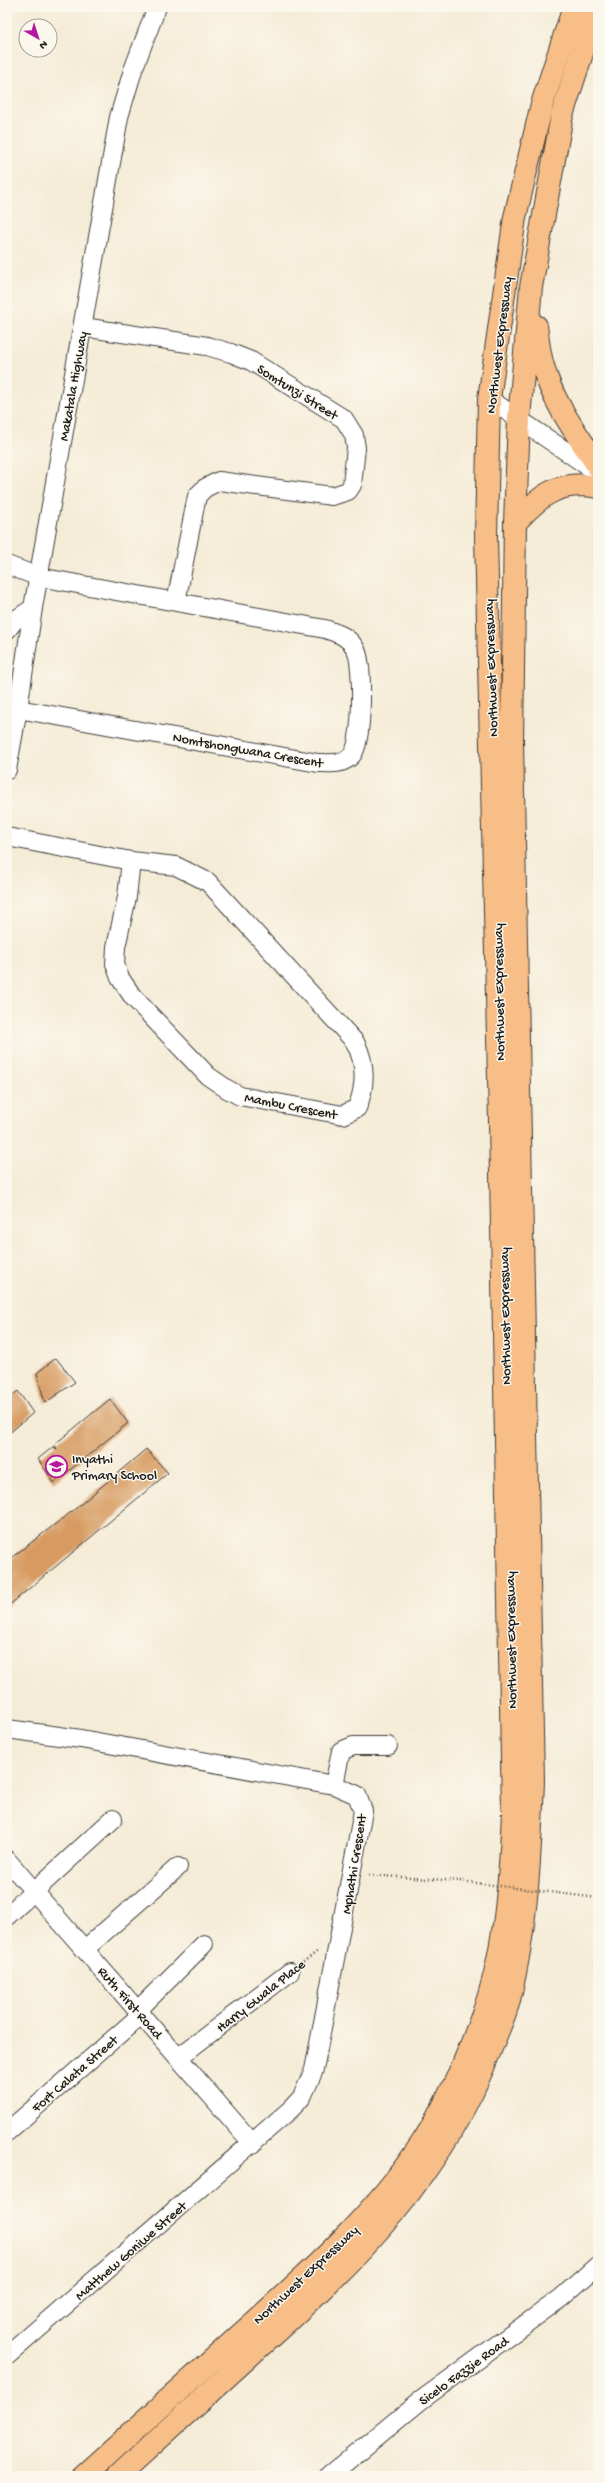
<svg xmlns="http://www.w3.org/2000/svg" width="605" height="2483" viewBox="0 0 605 2483" font-family="'Gochi Hand',sans-serif">
  <style>
    .building { fill: #d79b62 }
    .lines { fill: none; stroke-linecap: round; stroke-linejoin: round }
    .minor-casing { stroke: #3d3b38; stroke-width: 20 }
    .major-casing { stroke: #3d3b38; stroke-width: 24 }
    .path { stroke: #3d3b38; stroke-width: 2.5; stroke-dasharray: 1 3; stroke-linecap: butt }
    .minor { stroke: #fff; stroke-width: 18 }
    .major { stroke: #f7be88; stroke-width: 22 }
    .path-bridge { stroke: #3d3b38; stroke-width: 2.5; stroke-dasharray: 1 3; stroke-linecap: butt }
    .labels { text-anchor: middle; stroke-width: 3; stroke-linejoin: round; paint-order: stroke }
    .street-label { font-size: 14px; fill: #1c1c1c; stroke: #fbf7ec }
    .poi-label { font-size: 14px; fill: #1c1c1c; stroke: #fbf7ec; text-anchor: start }
  </style>
  <rect width="100%" height="100%" fill="#fbf7ec"/>
  <filter id="ink" filterUnits="userSpaceOnUse"><feTurbulence type="fractalNoise" baseFrequency=".025" numOctaves="2"/><feDisplacementMap in="SourceGraphic" scale="8" xChannelSelector="R" yChannelSelector="G"/><feConvolveMatrix kernelMatrix="1 2 1 2 8 2 1 2 1" color-interpolation-filters="sRGB"/></filter>
  <filter id="wash" filterUnits="userSpaceOnUse"><feTurbulence type="fractalNoise" baseFrequency=".012" numOctaves="4" result="noise"/><feDisplacementMap in="SourceGraphic" scale="16" xChannelSelector="R" yChannelSelector="G"/><feGaussianBlur stdDeviation="0.9" result="paint"/><feColorMatrix in="noise" values="0 0 0 0 0 0 0 0 0 0 0 0 0 0 0 0 0 1.4 0 .05"/><feComposite in="paint" operator="in"/></filter>
  <g filter="url(#wash)">
    <rect width="100%" height="100%" fill="#f5ecd7"/>
    <g id="blocks">
      <path class="building" d="M56,1358L75,1382L45,1403L37,1373Z
        M18,1391L33,1413L7,1435V1400Z
        M110,1399L128,1423L54,1483L38,1459L54,1446L57,1450L55,1444Z
        M146,1449L168,1473L7,1607V1561L75,1509Z"/>
    </g>
  </g>
  <g filter="url(#ink)">
    <use href="#blocks" fill-opacity="0" stroke="#3d3b38" stroke-width="1"/>
    <g class="lines">
      <defs>
        <path id="minor" d="M83,327L207,346L231,353L251,361L344,419L354,435L356,448L352,485L348,491L332,496L219,481L205,488L197,496L176,602
          M489,399L598,473
          M7,565L39,577L325,629C337,633 348,636 355,648C364,661 363,743 352,755C344,765 330,763 318,763L18,709
          M7,630L15,620L33,608
          M7,770L18,709L33,608L119,117L133,70L157,7
          M7,837L131,861L176,866L208,882L355,1042C366,1063 366,1086 357,1108L343,1115L261,1100L240,1096L227,1089L208,1076L133,997L120,978L115,964L116,947L127,897L131,861
          M7,1729L81,1739L334,1785L357,1795L363,1811L314,2070L302,2097L291,2109L7,2356
          M334,1785L341,1751L353,1746H388
          M7,1860L253,2144
          M7,1916L113,1819
          M85,1949L178,1867
          M138,2010L204,1944
          M179,2057L290,1972
          M7,2132L142,2014
          M329,2476L420,2401L561,2298L598,2265"/>
        <path id="major" d="M536,326C538,339 539,353 543,366C553,403 577,434 598,466
          M515,523C540,495 559,480 598,487
          M84,2476C139,2426 195,2376 250,2326C312,2270 373,2216 420,2146C448,2104 468,2056 485,2008C506,1946 510,1877 513,1812L500,1121L486,537L489,399L515,217L542,104L574,7
          M118,2476C164,2434 210,2392 256,2350C356,2260 442,2177 491,2048C497,2032 505,2016 509,2000C527,1928 530,1855 533,1781L512,742L515,523L519,418L531,287L562,115L597,7"/>
      </defs>
      <use href="#minor" class="minor-casing"/>
      <use href="#major" class="major-casing"/>
      <path class="path" d="M369,1875L460,1881
        M303,1962L318,1951"/>
      <use href="#minor" class="minor"/>
      <use href="#major" class="major"/>
      <path class="path-bridge" d="M460,1881L598,1898"/>
    </g>
  </g>
  <defs>
    <symbol id="school-ring" viewBox="-11 -11 22 22"><circle r="9.5" fill="#fbf7ec" stroke="#b5179e" stroke-width="1.5"/><path d="M0-5L7-2L0 1L-7-2ZM-4 1L0 2.5L4 1V4Q0 6-4 4Z" fill="#b5179e"/></symbol>
  </defs>
  <g fill-rule="evenodd">
    <use href="#school-ring" x="44" y="1454" width="25" height="25"/>
  </g>
  <g class="labels">
    <g class="street-label">
      <text transform="translate(498 345) rotate(-83)" y="5">Northwest Expressway</text>
      <text transform="translate(72 386) rotate(-80)" y="5">Makatala Highway</text>
      <text transform="translate(298 391) rotate(32)" y="5">Somtunzi Street</text>
      <text transform="translate(490 668) rotate(-92)" y="5">Northwest Expressway</text>
      <text transform="translate(248 749) rotate(10)" y="5">Nomtshongwana Crescent</text>
      <text transform="translate(498 992) rotate(-91)" y="5">Northwest Expressway</text>
      <text transform="translate(291 1105) rotate(11)" y="5">Mambu Crescent</text>
      <text transform="translate(504 1316) rotate(-91)" y="5">Northwest Expressway</text>
      <text transform="translate(510 1640) rotate(-91)" y="5">Northwest Expressway</text>
      <text transform="translate(353 1864) rotate(-81)" y="5">Mphathi Crescent</text>
      <text transform="translate(260 1995) rotate(-38)" y="5">Harry Gwala Place</text>
      <text transform="translate(131 2002) rotate(49)" y="5">Ruth First Road</text>
      <text transform="translate(74 2073) rotate(-41)" y="5">Fort Calata Street</text>
      <text transform="translate(130 2250) rotate(-41)" y="5">Matthew Goniwe Street</text>
      <text transform="translate(305 2274) rotate(-43)" y="5">Northwest Expressway</text>
      <text transform="translate(463 2370) rotate(-36)" y="5">Sicelo Fazzie Road</text>
    </g>
    <g class="poi-label">
      <text x="72" y="1463">Inyathi<tspan x="72" dy="16">Primary School</tspan></text>
    </g>
  </g>
  <rect width="605" height="2483" fill="none" stroke="#fbf7ec" stroke-width="24"/>
  <g transform="translate(38 38) rotate(141)"><circle r="19" fill="#fbf7ec" stroke="#a29f99"/>
  <path d="M0-3L7 15L0 10L-7 15Z" fill="#b5179e"/>
  <text y="-6" font-size="11" font-weight="bold" text-anchor="middle" fill="#1c1c1c">N</text>
  </g>
</svg>
